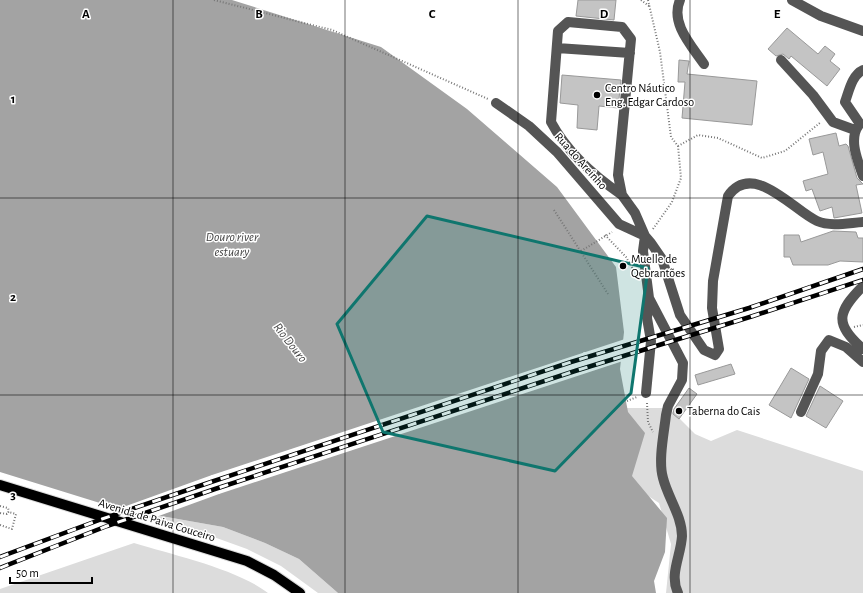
<svg xmlns="http://www.w3.org/2000/svg" width="863" height="593" viewBox="0 0 863 593" font-family="'Alegreya Sans',sans-serif">
  <style>
    .green { fill: #dcdcdc }
    .water { fill: #a3a3a3; fill-rule: evenodd }
    .pier { fill: #fff; fill-rule: evenodd }
    .building { fill: #c4c4c4; stroke: #999 }
    .lines { fill: none; stroke-linecap: round; stroke-linejoin: round }
    .major-casing { stroke: #dbdbdb; stroke-width: 12 }
    .path { stroke: #777; stroke-width: 2; stroke-dasharray: 1 2; stroke-linecap: butt }
    .minor { stroke: #555; stroke-width: 10 }
    .major { stroke: #000; stroke-width: 10 }
    .rail-casing { stroke: #000; stroke-width: 4.5 }
    .rail { stroke: #fff; stroke-width: 3; stroke-dasharray: 9; stroke-linecap: butt }
    .marked { fill: #0f766e; fill-opacity: 0.2; stroke: #0f766e; stroke-width: 3; stroke-linejoin: round }
    .grid { fill: none; stroke: #000; stroke-width: 1; stroke-opacity: 0.55 }
    .poi-dot { fill: #000; stroke: #fff; stroke-width: 1.5 }
    .labels { text-anchor: middle; stroke-width: 3; stroke-linejoin: round; paint-order: stroke }
    .poi-label { font-size: 12px; fill: #000; stroke: #fff; text-anchor: start }
    .street-label { font-size: 12px; fill: #000; stroke: #fff }
    .water-label { font-size: 13px; font-style: italic; fill: #444; stroke: #fff }
    .grid-label { font-size: 13px; text-anchor: middle; font-weight: bold; fill: #000; stroke: #fff; stroke-width: 3; stroke-linejoin: round; paint-order: stroke }
  </style>
  <rect width="100%" height="100%" fill="#fff"/>
  <path class="green" d="M626,408H669L695,434L711,441L737,430L863,471V593H666L671,544L659,503L639,490L619,482Z
    M116,508L223,527L265,543L299,559L338,593H318L281,566L247,549L211,536Z
    M134,543C173,555 237,569 268,593H0V589Z"/>
  <path class="water" d="M0,0H232L381,47L467,109L557,187L616,267L624,332L620,369L622,380L628,412L645,433L632,476L667,518L665,552L654,581L656,593H338L299,559L265,543L223,527L116,508L0,472ZM584,352H591L597,358L596,366L590,371L582,370L577,365L578,357ZM212,475L220,476L225,482V489L219,494H211L206,488V480Z"/>
  <path class="pier" d="M625,339L623,361L219,494L156,517L115,510L212,475ZM584,354H590L595,359L594,365L590,369H583L579,364L580,358ZM213,477L219,478L223,482V488L218,492H212L208,487V481Z"/>
  <path class="building" d="M578,0H616L614,20L576,16Z
    M787,28L818,54L825,46L835,54L830,61L840,69L827,86L791,56L789,59L783,54L776,56L768,49Z
    M679,60L689,61L687,74L757,81L752,125L682,118L685,82H678Z
    M562,75L621,80L618,108L599,106L597,130L577,128L578,105L560,103Z
    M836,133L839,146L846,144L848,146L857,178L863,184L856,185L862,213L834,218L832,207L820,211L812,189L806,191L803,181L828,174L823,152L813,155L809,139Z
    M833,231L856,232L858,238H863V262L840,261L828,265H793L790,257H784V235H799L801,242Z
    M731,364L735,374L698,385L695,375Z
    M791,368L809,379L791,418L769,405Z
    M820,386L843,401L826,428L806,416Z
    M689,388L697,394L679,419L673,414L674,409Z"/>
  <g class="lines">
    <defs>
      <path id="major" d="M0,485L247,561L274,575L300,593"/>
    </defs>
    <use href="#major" class="major-casing"/>
    <path class="path" d="M214,0L332,30L488,99
      M641,0L649,6
      M648,0L660,52L671,137L678,146
      M678,146L698,135L718,138L762,158L785,151L821,122
      M554,210L608,294
      M653,229L672,202L681,178L678,146
      M605,235L626,257L634,271
      M581,251L612,232
      M854,327L863,325
      M627,401L637,397
      M647,403L648,422L653,432
      M0,506L8,508L9,511L7,514L0,513
      M0,525L12,529L16,514L8,512"/>
    <path class="minor" d="M680,0C670,23 691,45 704,64
      M792,0L821,16L863,31
      M557,48L630,53
      M781,60L813,95L833,122L855,130
      M496,103L529,126L557,152L619,224L645,236L651,243L662,259L680,315L704,350L715,355L719,349L712,308L713,281L728,196C753,160 794,211 817,221C831,227 848,223 863,222
      M860,124L845,102C849,91 852,75 863,70
      M859,125C848,139 858,161 863,176
      M622,195C594,176 567,152 551,122L558,31L568,22L622,27L631,39L618,175L622,195L635,213L645,236L643,251L649,298L647,318L651,341L646,393
      M863,286C837,312 834,324 863,349
      M649,298L683,363L682,380L668,406L666,415C664,433 658,461 663,478C668,498 682,516 682,536C681,556 669,574 678,593
      M801,412L818,374L821,351L829,340L846,347L863,362"/>
    <use href="#major" class="major"/>
    <defs>
      <path id="rail" d="M0,557L102,519L211,482L571,362L749,308L863,269
        M0,568L107,526L215,489L575,371L753,316L863,280"/>
    </defs>
    <use href="#rail" class="rail-casing"/>
    <use href="#rail" class="rail"/>
  </g>
  <path class="marked" d="M427,216L648,268L631,393L555,471L383,432L337,324Z"/>
  <path class="grid" d="M173,0V593M345,0V593M518,0V593M690,0V593M0,198H863M0,395H863"/>
  <g class="poi-dot">
    <circle cx="597" cy="95" r="4"/>
    <circle cx="623" cy="266" r="4"/>
    <circle cx="679" cy="411" r="4"/>
  </g>
  <g class="labels">
    <g class="poi-label">
      <text x="605" y="92">Centro Náutico<tspan x="605" dy="14">Eng. Edgar Cardoso</tspan></text>
      <text x="631" y="263">Muelle de<tspan x="631" dy="14">Qebrantões</tspan></text>
      <text x="687" y="415">Taberna do Cais</text>
    </g>
    <g class="street-label">
      <text transform="translate(581 161) rotate(48)" y="4">Rua do Areínho</text>
      <text transform="translate(157 520) rotate(17)" y="4">Avenida de Paiva Couceiro</text>
    </g>
    <g class="water-label">
      <text x="232" y="241">Douro river<tspan x="232" dy="15">estuary</tspan></text>
      <text transform="translate(291 342) rotate(52)" y="5">Rio Douro</text>
    </g>
  </g>
  <g class="grid-label">
    <text x="86" y="18">A</text>
    <text x="259" y="18">B</text>
    <text x="432" y="18">C</text>
    <text x="604" y="18">D</text>
    <text x="777" y="18">E</text>
    <text x="13" y="103">1</text>
    <text x="13" y="301">2</text>
    <text x="13" y="499">3</text>
  </g>
  <path d="M10 577v6h82v-6" fill="none" stroke="#000000" stroke-width="2"/>
  <text x="16" y="577" font-size="12" fill="#000000" stroke="#ffffff" stroke-width="3" paint-order="stroke">50 m</text>
</svg>
